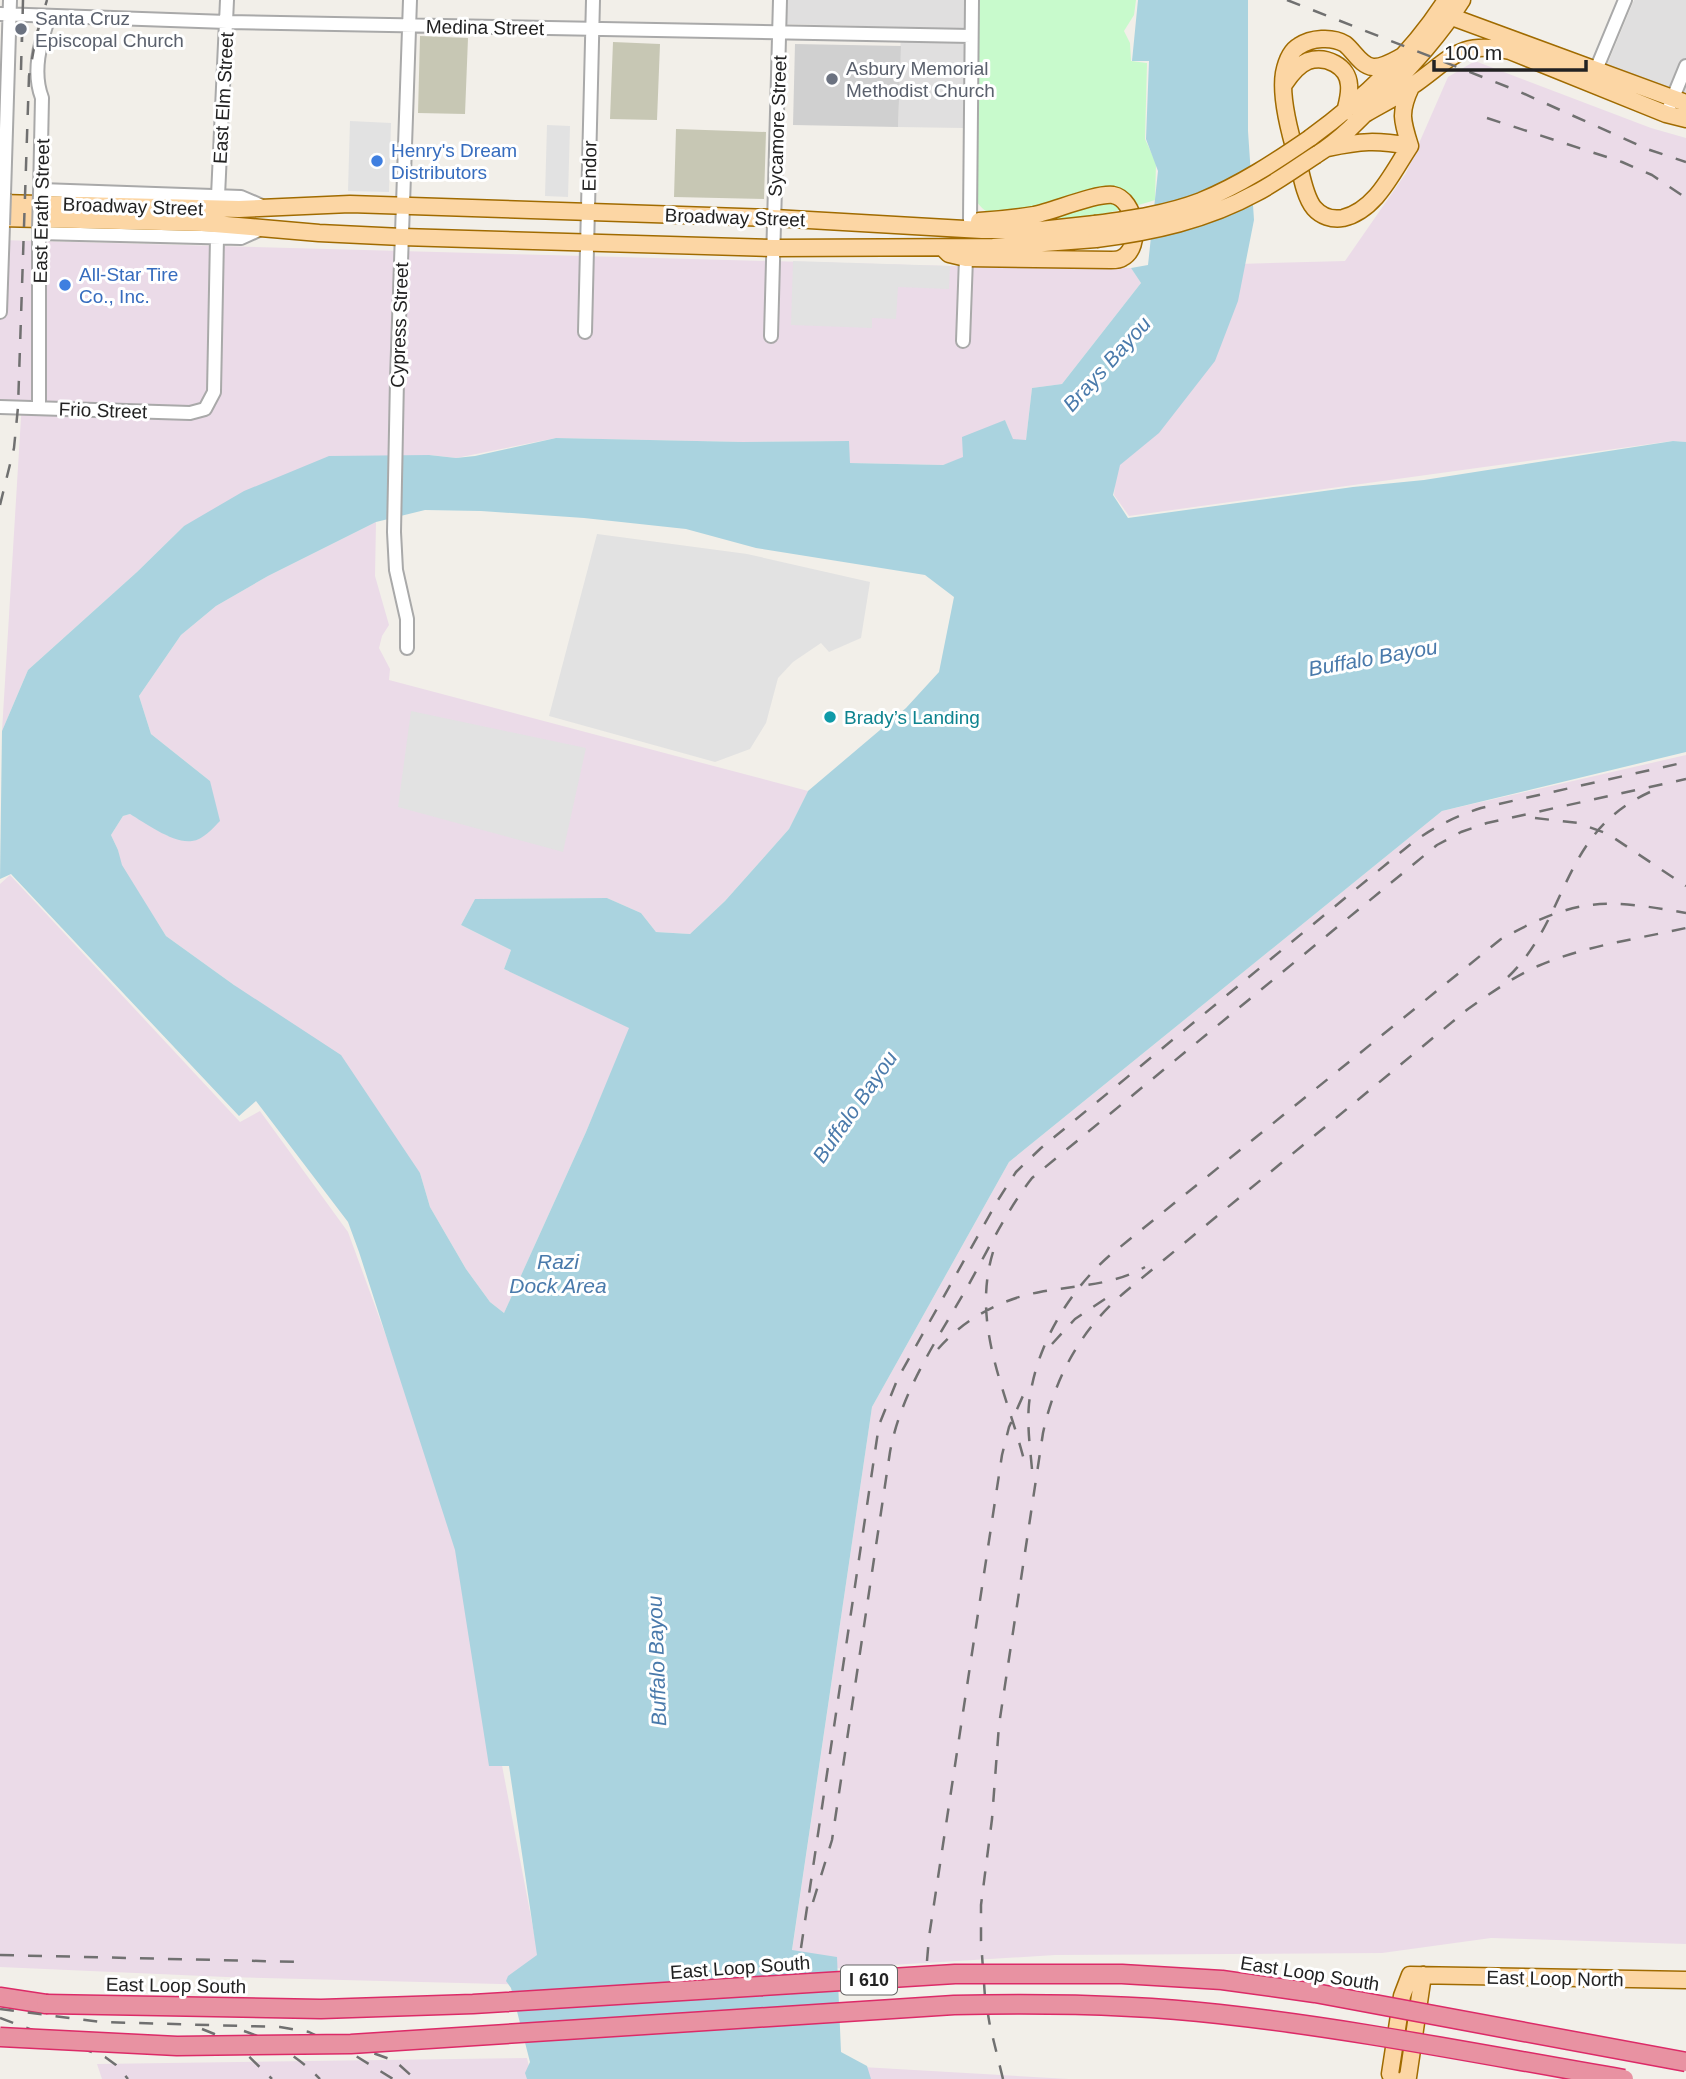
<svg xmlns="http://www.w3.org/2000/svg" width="1686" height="2079" viewBox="0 0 1686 2079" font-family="Helvetica,sans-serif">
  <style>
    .residential { fill: #e0dfdf }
    .industrial { fill: #ebdbe8 }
    .religious { fill: #d0d0d0 }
    .construction { fill: #c7c7b4 }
    .park { fill: #c8facc }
    .parking { fill: #e2e2e2 }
    .water { fill: #aad3df; fill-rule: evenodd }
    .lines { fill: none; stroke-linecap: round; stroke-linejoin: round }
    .minor-casing { stroke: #a9a9a9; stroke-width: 16 }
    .major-casing { stroke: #a06b00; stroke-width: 19 }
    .highway-casing { stroke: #dc2a67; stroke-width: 21 }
    .minor { stroke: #fff; stroke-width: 12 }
    .major { stroke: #fcd6a4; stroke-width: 16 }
    .highway { stroke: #e892a2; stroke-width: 18 }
    .rail { stroke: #707070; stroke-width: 2.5; stroke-dasharray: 14 14; stroke-linecap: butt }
    .minor-bridge-casing { stroke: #a9a9a9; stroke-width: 16; stroke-linecap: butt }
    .major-bridge-casing { stroke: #a06b00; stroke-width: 19; stroke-linecap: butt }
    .highway-bridge-casing { stroke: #dc2a67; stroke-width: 21; stroke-linecap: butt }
    .minor-bridge { stroke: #fff; stroke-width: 12 }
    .major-bridge { stroke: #fcd6a4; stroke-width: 16 }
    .highway-bridge { stroke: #e892a2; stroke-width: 18 }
    .worship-dot { fill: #6b7280; stroke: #fff; stroke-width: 2.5 }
    .shop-dot { fill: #3f7fe0; stroke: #fff; stroke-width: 2.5 }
    .culture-dot { fill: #0f9aa8; stroke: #fff; stroke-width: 2.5 }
    .labels { text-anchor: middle; stroke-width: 6; stroke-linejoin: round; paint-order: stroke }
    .shield { fill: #fff; stroke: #646464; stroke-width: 2 }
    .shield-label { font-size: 18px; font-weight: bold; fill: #222 }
    .worship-label { font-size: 19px; fill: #5b616d; stroke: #fff; text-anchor: start }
    .street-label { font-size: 19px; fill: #222; stroke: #fff }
    .shop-label { font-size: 19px; fill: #366cbe; stroke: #fff; text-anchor: start }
    .culture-label { font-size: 19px; fill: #0d838f; stroke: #fff; text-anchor: start }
    .water-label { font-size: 21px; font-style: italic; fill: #4a7aab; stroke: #fff }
  </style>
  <rect width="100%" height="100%" fill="#f2efe9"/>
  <path class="residential" d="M785,0H967L963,128L898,127L901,27L784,24Z
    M1634,0H1686V94L1607,65Z"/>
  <path class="industrial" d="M1475,61L1651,128L1686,138V442L1672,441L1129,516L1114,495L1117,461L1238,264L1345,261L1406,173L1448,77Z
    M0,240L950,266L1131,268L1141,283L1062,384L1032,388L1026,440H1013L1005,420L963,458L943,465L849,463V441L743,442L556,438L456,458L429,455L184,526L137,572L28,670L2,731L22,401L0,400Z
    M376,522L375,576L389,625L382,636L379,648L390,669L389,680L808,791L789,829L725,901L690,934L656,932L641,913L607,898L475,899L461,925L511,950L504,969L630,1028L586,1132L504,1313L490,1302L466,1269L430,1207L420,1173L234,985L166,936L121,865L118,850L111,835L123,816L130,814L168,836L210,781L151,734L139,696L181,635L216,606L268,576Z
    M1686,755V1944L1491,1938L1382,1953L1055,1955L794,1971L792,1951L872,1407L1009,1162L1442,811Z
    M10,875L240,1122L260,1111L348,1232L457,1530L544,1985L226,1977L0,1967V884Z
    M527,2058L532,2079H102L97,2064Z
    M862,2067L1069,2079H863Z"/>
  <path class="religious" d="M795,44L901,46L898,127L793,125Z"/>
  <path class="construction" d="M420,36L468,38L465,114L418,113Z
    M613,42L660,44L657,120L610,119Z
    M676,129L766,132L764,199L674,197Z"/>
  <path class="park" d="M979,0H1136L1134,15L1124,31L1130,43L1131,61L1147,63L1145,139L1156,163L1155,200C1118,212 990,246 974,195Z"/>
  <path class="parking" d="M350,121L391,123L389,192L348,191Z
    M547,125L570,126L568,197L545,196Z
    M793,261L950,266L949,289L898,287L896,319L872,318V328L791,325Z
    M597,534L747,554L870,582L861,638L829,652L821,643L793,662L778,678L766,723L750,749L715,762L549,716Z
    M411,711L586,748L563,852L398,807Z"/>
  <path class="water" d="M1138,0H1248V131L1254,220L1238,301L1215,361L1159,433L1120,465L1113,495L1128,518L1353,487L1424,480L1673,441L1686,442V752L1442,811L1009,1162L872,1407L792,1950L837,1957L841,2052L867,2066L871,2079H527L525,2073L530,2062L511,1988L506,1981L508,1976L537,1955L509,1766H489L455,1550L359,1252L348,1222L256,1101L239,1116L11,874L0,879L2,731L28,670L137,572L184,526L244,491L329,456L429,455L456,458L475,456L556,438L743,442L849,441L850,463L943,465L963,457L962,437L1005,420L1013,439L1026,440L1032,388L1062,384L1141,283L1131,268L1148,265L1158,171L1146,139L1149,61H1132ZM425,510L481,511L584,518L686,529L756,548L925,575L954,597L939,672L906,708L808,791L789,829L725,901L690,934L656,932L641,913L607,898L475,899L461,925L511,950L504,969L629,1028L586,1132L504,1313L490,1302L466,1269L430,1207L420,1173L341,1055L234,985L166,936L122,865L118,850L111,835L123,816L130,814C145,823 174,844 192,841C203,840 213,828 220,821L210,781L151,734L139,696L181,635L216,606L268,576L376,522Z"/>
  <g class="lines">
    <defs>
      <path id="minor" d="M0,14L227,22L971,36
        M1593,77L1625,0
        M1670,105L1686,66
        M41,190L241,197L262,206
        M4,194L10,0
        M40,194L42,98C32,72 40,43 49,17
        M218,196L227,0
        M970,220L972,0
        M39,228V408
        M39,233L241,238L261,229
        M0,312L3,225
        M585,332L593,0
        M771,336L780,0
        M963,341L966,258
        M0,407L190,413L205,409L214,392L217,238
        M407,648V619L396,570L394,532L397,379L410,0"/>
      <path id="major" d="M1433,20L1452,17L1686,103
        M1403,56C1395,60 1383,68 1373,67C1361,66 1354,51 1345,44C1332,36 1311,38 1299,46C1290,51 1286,63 1284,73C1280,97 1290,134 1297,157C1301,172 1304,196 1314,208C1321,216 1332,220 1343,218C1376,210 1392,173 1410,146C1402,121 1399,112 1411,87
        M1285,83C1291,74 1298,65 1308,61C1326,55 1348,66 1349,85C1350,94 1347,104 1345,112
        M1365,114C1380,105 1397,97 1412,86C1450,60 1459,39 1510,51L1666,114L1686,119
        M1310,138C1362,100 1411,55 1446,0
        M1328,148C1361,141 1376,140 1410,146
        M1316,155C1342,139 1364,115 1385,93C1413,64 1440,35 1462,0
        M0,203L239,209L350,204L774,218L982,230H1040L1095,224
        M0,218L203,223L319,233L402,237L774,248L993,247L1096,239
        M945,250L949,254L966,258L1111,260C1115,260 1119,260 1122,258C1143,248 1136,199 1113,195C1095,193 1054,211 1034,215C1016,218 997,220 979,221
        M1393,2079L1390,2074L1402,1996L1410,1975L1686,1980
        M1405,2079L1408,2077L1423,1975"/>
      <path id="highway" d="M0,1997L46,2004"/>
    </defs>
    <use href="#minor" class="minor-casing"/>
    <use href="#major" class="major-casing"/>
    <use href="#highway" class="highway-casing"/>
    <use href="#minor" class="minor"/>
    <use href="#major" class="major"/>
    <use href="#highway" class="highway"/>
    <path class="rail" d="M1287,0L1518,91L1647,149L1686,162
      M22,42L23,0
      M21,70L22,32
      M1487,118L1622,162L1652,175L1686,198
      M0,505L14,448L18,407L29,76L36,37L47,0
      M1535,818L1578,823L1608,834L1686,886
      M1508,977C1570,917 1560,833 1650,792
      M993,1252C971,1325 1006,1390 1024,1460
      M1052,1344L1075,1319L1114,1293
      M938,1349C964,1319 1001,1299 1040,1292C1077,1285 1111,1286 1145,1267
      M1032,1469C1030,1447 1027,1426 1029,1404C1035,1348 1067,1293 1109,1256L1501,939C1576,898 1603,898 1686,913
      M813,1902L832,1840L890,1452C901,1391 939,1337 969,1284C989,1248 1007,1210 1032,1178L1437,845L1461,832L1487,823L1686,779
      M801,1948L879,1425L898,1378L998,1200L1016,1172L1041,1148L1412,843C1434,827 1456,816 1481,808L1686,762
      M0,1955L303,1962
      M927,1961L929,1937L1002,1455L1009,1427L1026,1389
      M0,2009L101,2022L280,2027L309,2032L351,2053L393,2079
      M0,2018L105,2057L116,2065L128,2079
      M202,2029L234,2042L272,2079
      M244,2031C271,2040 300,2058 320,2079
      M348,2044L395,2061L415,2079
      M1003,2079L990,2026L985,1997L981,1941V1905L992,1819L999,1725L1043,1433C1055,1377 1081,1329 1125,1292L1468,1009C1491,993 1513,977 1538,966C1584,946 1637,939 1686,928"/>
    <defs>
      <path id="minor-bridge" d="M3,225L4,194
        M39,228L40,194"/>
      <path id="major-bridge" d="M1095,224C1131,219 1167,214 1201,201C1240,185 1275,162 1310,138
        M1096,239C1152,232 1207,220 1256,193C1277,182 1296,168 1316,155"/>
      <path id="highway-bridge" d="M46,2004L321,2009L473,2004L955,1974H1122L1222,1980L1315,1993L1686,2062
        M0,2037L177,2046L351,2044L954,2005C1042,2003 1132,2004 1219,2014C1355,2029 1489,2056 1624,2079"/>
    </defs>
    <use href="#minor-bridge" class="minor-bridge-casing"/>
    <use href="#major-bridge" class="major-bridge-casing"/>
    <use href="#highway-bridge" class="highway-bridge-casing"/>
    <use href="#minor-bridge" class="minor-bridge"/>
    <use href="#major-bridge" class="major-bridge"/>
    <use href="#highway-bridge" class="highway-bridge"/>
  </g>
  <g class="worship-dot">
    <circle cx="21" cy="29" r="7"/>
    <circle cx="832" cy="79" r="7"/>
  </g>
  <g class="shop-dot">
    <circle cx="377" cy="161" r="7"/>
    <circle cx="65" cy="285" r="7"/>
  </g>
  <circle class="culture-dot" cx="830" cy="717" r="7"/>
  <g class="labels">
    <rect class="shield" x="841" y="1965.5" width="56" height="29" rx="5"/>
    <g class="shield-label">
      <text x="869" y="1986">I 610</text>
    </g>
    <g class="worship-label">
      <text x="35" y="25">Santa Cruz<tspan x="35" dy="22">Episcopal Church</tspan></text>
      <text x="846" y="75">Asbury Memorial<tspan x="846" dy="22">Methodist Church</tspan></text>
    </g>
    <g class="street-label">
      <text transform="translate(485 27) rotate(1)" y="7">Medina Street</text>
      <text transform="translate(223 98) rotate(-87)" y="7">East Elm Street</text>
      <text transform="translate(777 126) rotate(-88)" y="7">Sycamore Street</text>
      <text transform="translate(589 166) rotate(-89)" y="7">Endor</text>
      <text transform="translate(133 206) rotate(2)" y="7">Broadway Street</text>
      <text transform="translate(41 211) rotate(-89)" y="7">East Erath Street</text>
      <text transform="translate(735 217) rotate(2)" y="7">Broadway Street</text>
      <text transform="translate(399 325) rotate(-88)" y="7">Cypress Street</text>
      <text transform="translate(103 410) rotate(2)" y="7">Frio Street</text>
      <text transform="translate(740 1967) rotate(-4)" y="7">East Loop South</text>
      <text transform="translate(1310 1973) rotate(9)" y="7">East Loop South</text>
      <text transform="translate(1555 1978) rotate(1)" y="7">East Loop North</text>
      <text transform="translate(176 1985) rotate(1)" y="7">East Loop South</text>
    </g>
    <g class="shop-label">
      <text x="391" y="157">Henry's Dream<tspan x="391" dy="22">Distributors</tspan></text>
      <text x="79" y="281">All-Star Tire<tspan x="79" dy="22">Co., Inc.</tspan></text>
    </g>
    <g class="culture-label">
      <text x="844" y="724">Brady’s Landing</text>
    </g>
    <g class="water-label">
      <text transform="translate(1107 364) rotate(-48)" y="7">Brays Bayou</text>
      <text transform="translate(1373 658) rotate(-10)" y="7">Buffalo Bayou</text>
      <text transform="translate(855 1107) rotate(-55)" y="7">Buffalo Bayou</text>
      <text x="558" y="1269">Razi<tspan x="558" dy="24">Dock Area</tspan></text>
      <text transform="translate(657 1661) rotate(-92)" y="7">Buffalo Bayou</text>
    </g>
  </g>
  <path d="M1434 60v10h152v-10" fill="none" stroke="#222222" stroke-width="3.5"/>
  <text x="1444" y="60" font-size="21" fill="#222222" stroke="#ffffff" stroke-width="5" paint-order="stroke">100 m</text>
</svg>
